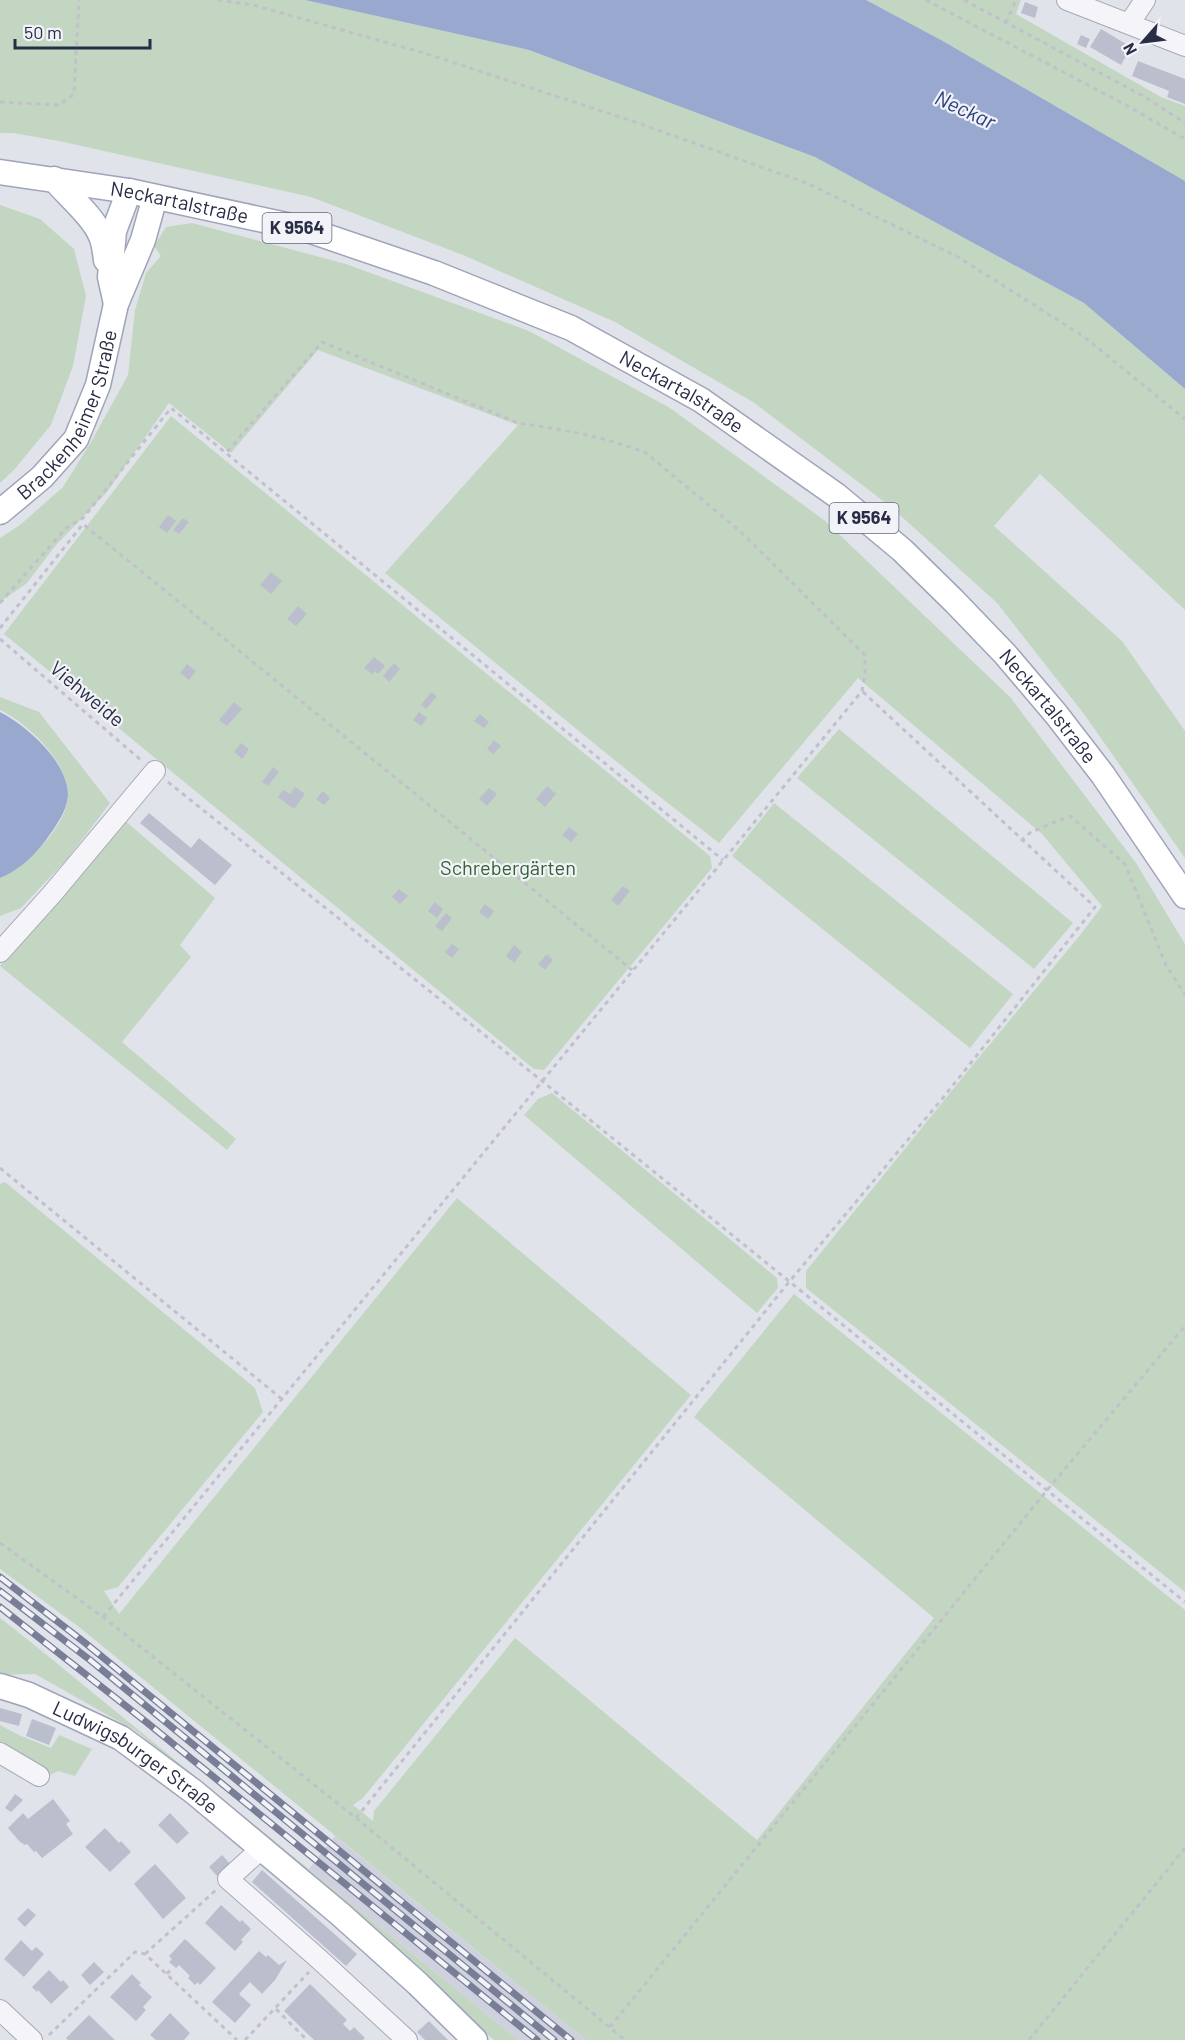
<svg xmlns="http://www.w3.org/2000/svg" width="1185" height="2040" viewBox="0 0 1185 2040" font-family="Barlow,sans-serif">
  <style>
    .built { fill: #cfd2de }
    .green { fill: #c3d6c2 }
    .water { fill: #99a8cf }
    .building { fill: #bbbecc }
    .lines { fill: none; stroke-linecap: round; stroke-linejoin: round }
    .minor-casing { stroke: #a6a8b6; stroke-width: 22 }
    .major-casing { stroke: #9fa4b9; stroke-width: 27 }
    .path { stroke: #c0c1ca; stroke-width: 3; stroke-dasharray: 4.5 4.5; stroke-linecap: butt }
    .minor { stroke: #f5f5f9; stroke-width: 20 }
    .major { stroke: #fff; stroke-width: 24 }
    .rail-casing { stroke: #797e97; stroke-width: 7 }
    .rail { stroke: #f1f3f8; stroke-width: 4.5; stroke-dasharray: 14; stroke-linecap: butt }
    .labels { text-anchor: middle; stroke-width: 4.5; stroke-linejoin: round; paint-order: stroke }
    .shield { fill: #f1f3f8; stroke: #64687b; stroke-width: 1.5 }
    .shield-label { font-size: 18px; font-weight: bold; fill: #282c45 }
    .street-label { font-size: 20px; fill: #282c45; stroke: #f1f3f8 }
    .park-label { font-size: 20px; fill: #336334; stroke: #f1f3f8 }
    .water-label { font-size: 21px; font-style: italic; fill: #2d407e; stroke: #f1f3f8 }
  </style>
  <rect width="100%" height="100%" fill="#e1e3eb"/>
  <path class="built" d="M335,1836L586,2040H518L309,1869Z"/>
  <path class="green" d="M0,0H305L529,50L815,157L1084,303L1185,389V610L1040,474L994,526L1122,641L1185,731V858L1084,714L997,603L891,507L753,402L615,322L463,255L311,197L59,141L13,133H0Z
    M866,0H1021L1016,14L1161,97L1185,106V181L941,40Z
    M0,205L40,219L74,249L86,296L73,366L51,425L14,470L0,483Z
    M192,223L346,264L529,331L670,408L824,520L1010,697L1136,863L1185,944V1592L806,1288V1271L971,1067L1081,934L1102,906L1042,834L858,678L719,843L655,793L385,573L518,425L318,350L231,453L169,403L107,492L56,545L27,583L0,602V538L20,525L63,487L91,442L128,375L135,310L146,273L161,256L154,246L166,227Z
    M171,416L710,856L712,868L544,1070L534,1069L4,634Z
    M0,697L39,712L110,803L68,858L21,908L0,916V878C26,867 67,826 68,796C70,764 28,723 0,710Z
    M839,729L1073,923L1034,969L797,778Z
    M774,803L1013,994L970,1048L732,856Z
    M123,819L215,898L180,945L191,957L122,1042L236,1139L227,1150L0,966Z
    M552,1093L777,1278L778,1288L757,1313L524,1115L538,1099Z
    M5,1182L255,1388L263,1412L118,1587L104,1591L119,1614L457,1198L691,1395L363,1798L353,1805L373,1821L374,1811L515,1638L757,1840L934,1618L694,1417L794,1294L1185,1610V2040H586L79,1627L0,1569V1184Z
    M0,1618L32,1643L518,2040H494L309,1874L136,1731L35,1674L0,1675Z
    M0,1725L19,1735L51,1748L59,1735L92,1749L75,1776L58,1771L48,1776L0,1748Z"/>
  <path class="water" d="M305,0H866L941,40L1185,181V389L1084,303L815,157L529,50Z
    M0,712C27,726 68,762 68,795C67,812 55,827 46,840C34,856 18,871 0,878Z"/>
  <path class="building" d="M1025,2L1038,7L1035,18L1021,13Z
    M1101,29L1131,47L1121,65L1090,47Z
    M1081,35L1090,39L1086,48L1077,44Z
    M1138,61L1185,79V104L1167,97L1169,91L1132,76Z
    M168,515L176,521L167,533L159,527Z
    M183,518L189,522L179,534L173,530Z
    M271,572L282,581L271,594L260,585Z
    M298,606L307,614L296,626L287,619Z
    M374,657L385,666L378,674L375,671L372,674L364,668Z
    M394,663L400,669L389,682L383,676Z
    M187,664L196,671L189,680L180,673Z
    M431,692L437,696L426,709L421,705Z
    M234,702L242,709L227,726L219,720Z
    M419,712L427,718L421,726L413,720Z
    M480,714L489,722L484,728L474,721Z
    M494,740L501,746L493,754L487,749Z
    M241,743L249,749L242,759L234,752Z
    M273,767L279,772L268,786L262,782Z
    M547,786L556,794L545,807L536,799Z
    M295,787L305,794L294,809L278,797L283,790L290,794Z
    M489,788L497,794L487,806L479,799Z
    M323,791L330,798L324,805L316,799Z
    M149,813L191,848L199,838L232,865L215,885L140,823Z
    M569,827L578,834L571,842L562,835Z
    M623,886L630,891L618,906L611,900Z
    M399,889L408,896L400,904L392,897Z
    M435,902L443,909L437,918L428,911Z
    M485,904L494,911L488,919L479,912Z
    M446,913L452,918L442,931L435,926Z
    M452,944L459,949L452,958L445,952Z
    M514,945L522,952L514,963L506,956Z
    M547,954L553,960L545,970L538,964Z
    M0,1708L22,1714L19,1726L0,1721Z
    M32,1719L56,1728L49,1745L26,1736Z
    M15,1794L23,1800L11,1812L5,1808Z
    M53,1799L70,1821L66,1824L73,1834L42,1858L36,1851L34,1852L27,1844L25,1845L20,1842L8,1828L23,1813L28,1819Z
    M170,1813L189,1833L177,1844L158,1825Z
    M105,1828L119,1843L121,1841L131,1852L110,1872L85,1847Z
    M222,1855L232,1866L219,1878L209,1867Z
    M155,1864L186,1898L163,1919L134,1884Z
    M262,1870L357,1954L346,1966L252,1882Z
    M221,1905L240,1922L242,1920L251,1929L241,1940L243,1942L235,1951L205,1923Z
    M28,1908L36,1915L25,1927L17,1919Z
    M185,1939L216,1968L200,1985L198,1982L195,1985L188,1978L190,1976L179,1965L176,1968L169,1962L172,1959L169,1956Z
    M21,1940L32,1951L36,1947L44,1954L24,1977L4,1959Z
    M259,1951L266,1957L268,1955L279,1965L287,1960L275,1980L262,1994L250,1982L239,1994L251,2005L235,2023L212,2002Z
    M94,1962L104,1972L90,1985L81,1975Z
    M49,1970L61,1982L63,1980L69,1987L51,2004L38,1990L37,1992L32,1987Z
    M132,1974L141,1983L139,1985L152,1997L143,2007L146,2010L136,2021L110,1997Z
    M310,1984L347,2020L343,2024L350,2031L354,2027L365,2038L363,2040H314L284,2011Z
    M170,2013L190,2033L184,2040H156L150,2035Z
    M89,2015L115,2040H68L66,2038Z
    M429,2021L448,2040H425L417,2032Z"/>
  <g class="lines">
    <defs>
      <path id="minor" d="M1067,0L1185,46
        M1129,24L1145,0
        M0,952L52,894L155,771
        M0,1753L39,1776
        M261,1849L228,1879L320,1960L407,2040
        M0,2010L32,2040"/>
      <g id="major">
        <path id="s1" d="M0,172L129,191L305,229L434,273L571,328L701,400L836,495L902,550L954,601L1005,654L1056,714L1103,775L1185,896"/>
        <path d="M54,179C68,196 93,216 101,236C104,243 105,252 106,260"/>
        <path d="M116,304L110,277L114,231L129,191"/>
        <path id="s2" d="M0,512L42,477L76,439L98,385L116,304L143,240L155,197"/>
        <path id="s3" d="M0,1686L29,1695L121,1738L194,1792L340,1914L418,1984L475,2040"/>
      </g>
    </defs>
    <use href="#minor" class="minor-casing"/>
    <use href="#major" class="major-casing"/>
    <path class="path" d="M218,0L253,5L424,53L635,122L809,184L958,257L1083,336L1185,419
      M926,0L1124,104L1185,139
      M964,0L1145,97L1185,123
      M1006,23L1016,0
      M0,102L59,105L74,94L79,0
      M0,603L66,528L83,518L171,408L723,860
      M0,628L83,524L632,970
      M0,639L142,761
      M168,782L542,1081L1185,1602
      M1021,841L1031,832L1070,816L1125,864L1166,965L1185,995
      M0,1168L283,1400
      M0,1543L103,1617L356,1818L625,2040
      M103,1617L862,691L865,674V655L741,532L646,453C606,437 561,429 518,423L322,342L226,453
      M356,1818L789,1282L942,1099L1095,907L862,691
      M145,1954L216,1890
      M167,1974L172,1968
      M276,2009L307,2040
      M610,2027L1048,1489L1185,1326
      M49,2035L135,1952L145,1954L237,2040
      M245,2040L309,1972
      M1029,2040L1185,1848"/>
    <use href="#minor" class="minor"/>
    <use href="#major" class="major"/>
    <defs>
      <path id="rail" d="M0,1577L84,1642L571,2040
        M0,1591L90,1660L554,2040
        M0,1607L145,1721L537,2040"/>
    </defs>
    <use href="#rail" class="rail-casing"/>
    <use href="#rail" class="rail"/>
  </g>
  <g class="labels">
    <g class="shield">
      <rect x="262.5" y="213" width="69" height="30" rx="4.5"/>
      <rect x="829.5" y="503" width="69" height="30" rx="4.5"/>
    </g>
    <g class="shield-label">
      <text x="297" y="234">K 9564</text>
      <text x="864" y="524">K 9564</text>
    </g>
    <g class="street-label">
      <text dy="7" stroke="none"><textPath href="#s1" startOffset="182">Neckartalstraße</textPath></text>
      <text dy="7" stroke="none"><textPath href="#s1" startOffset="722">Neckartalstraße</textPath></text>
      <text dy="7" stroke="none"><textPath href="#s2" startOffset="123">Brackenheimer Straße</textPath></text>
      <text transform="translate(87 694) rotate(40)" y="7">Viehweide</text>
      <text dy="7" stroke="none"><textPath href="#s1" startOffset="1208">Neckartalstraße</textPath></text>
      <text dy="7" stroke="none"><textPath href="#s3" startOffset="154">Ludwigsburger Straße</textPath></text>
    </g>
    <g class="park-label">
      <text x="508" y="875">Schrebergärten</text>
    </g>
    <g class="water-label">
      <text transform="translate(965 110) rotate(25)" y="7">Neckar</text>
    </g>
  </g>
  <g transform="translate(1143 42) rotate(242)" stroke="#f1f3f8" stroke-width="4.5" paint-order="stroke">
  <path d="M0-4.5L10 22L0 15L-10 22Z" fill="#282c45"/>
  <text y="-9" font-size="16" font-weight="bold" text-anchor="middle" fill="#282c45">N</text>
  </g>
  <path d="M15 39v9h135v-9" fill="none" stroke="#282c45" stroke-width="3"/>
  <text x="24" y="39" font-size="18" fill="#282c45" stroke="#f1f3f8" stroke-width="4.5" paint-order="stroke">50 m</text>
</svg>
